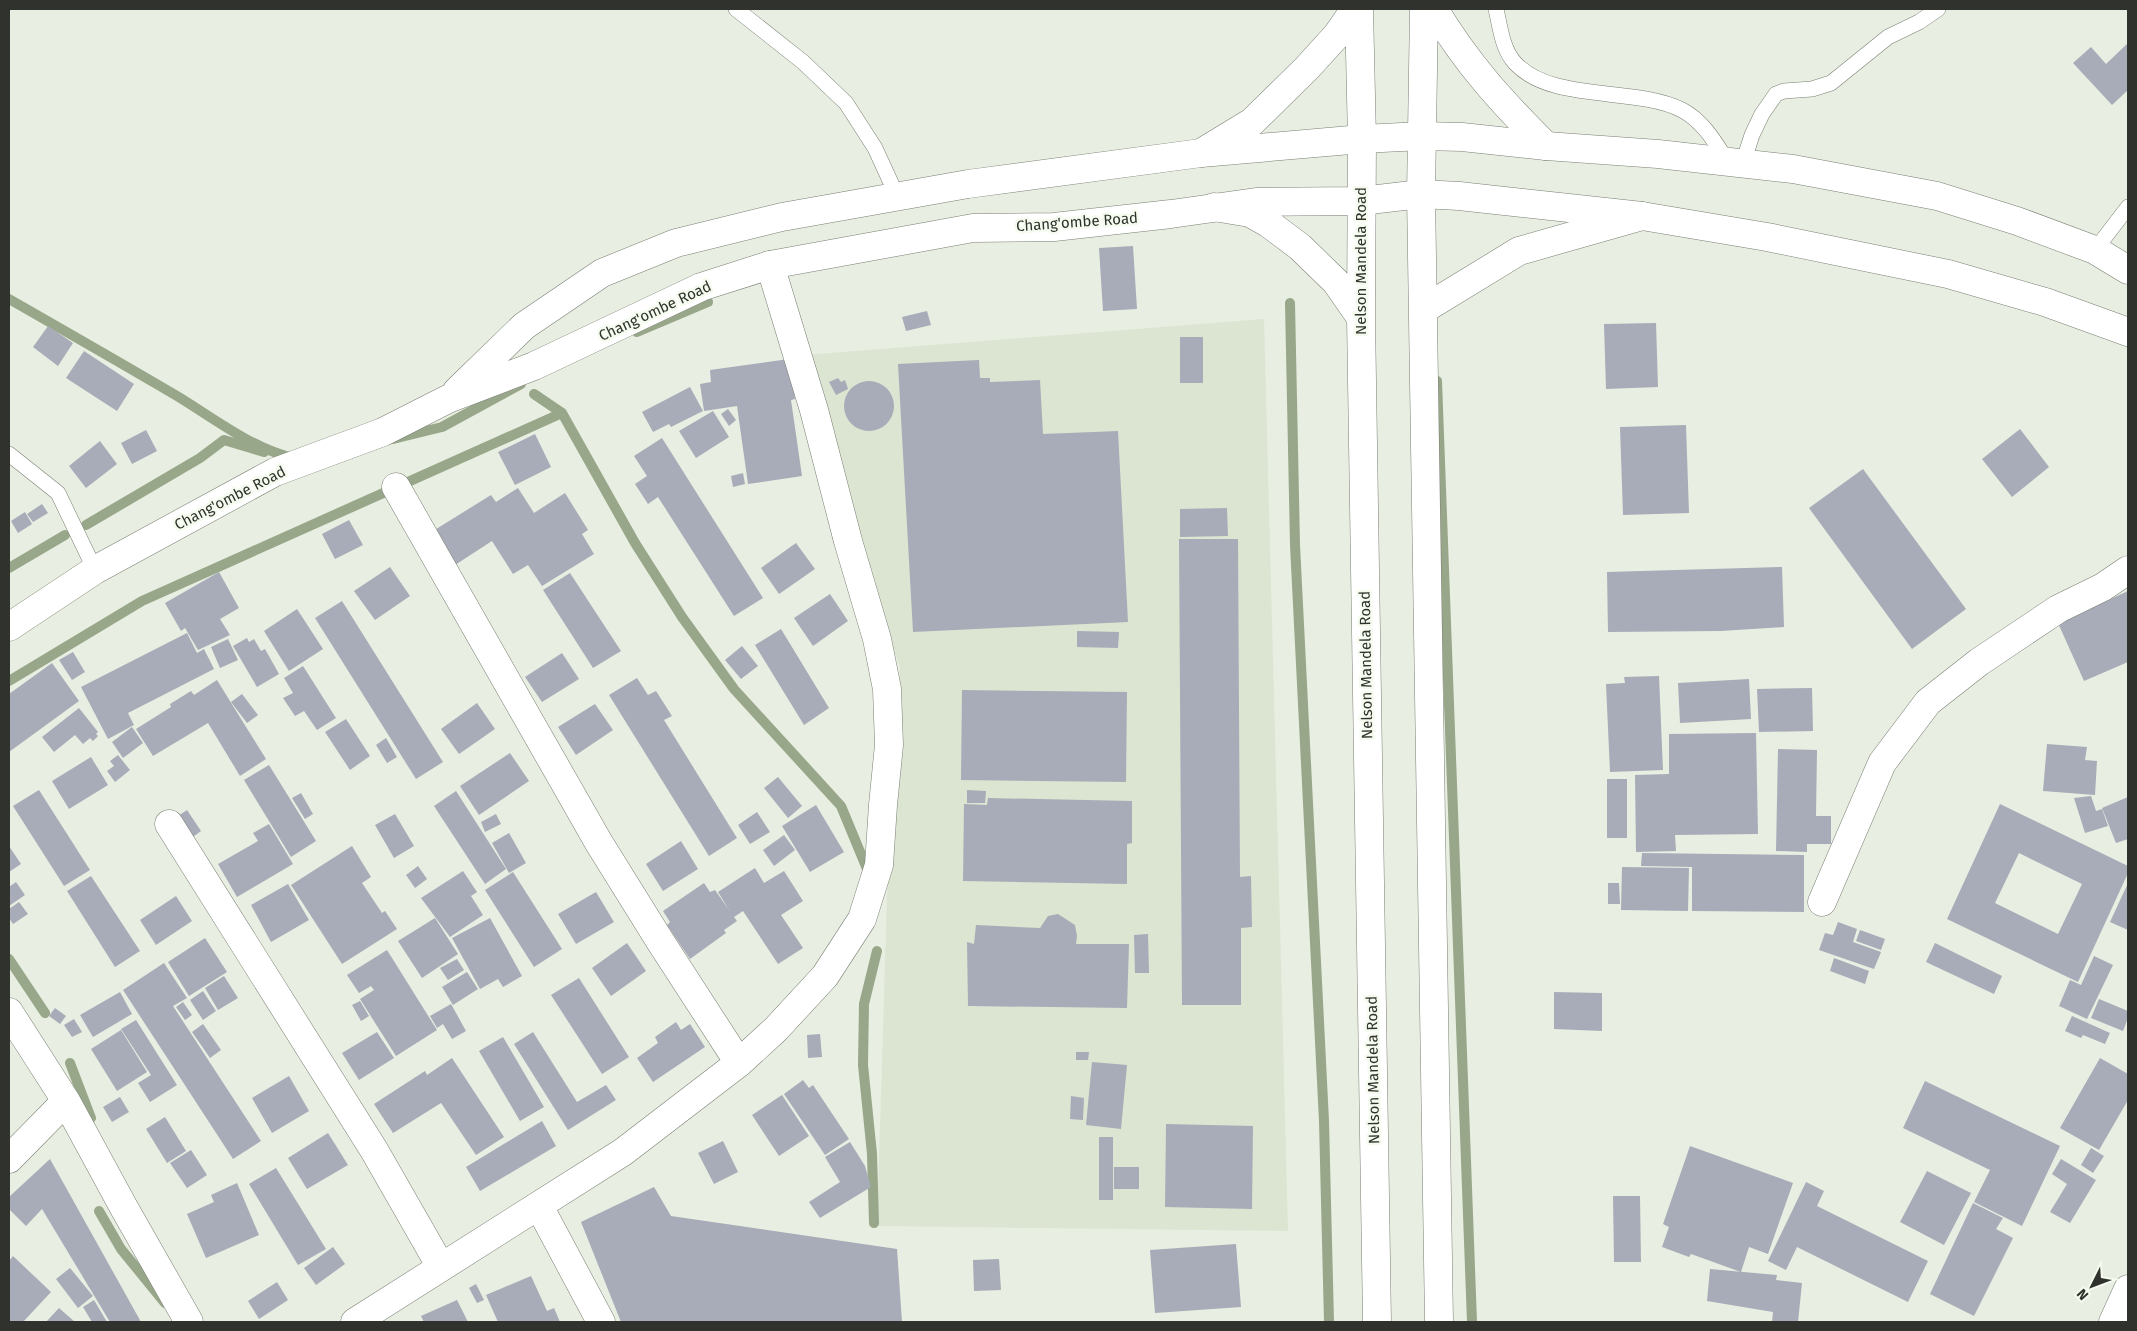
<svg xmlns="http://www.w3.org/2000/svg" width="2137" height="1331" viewBox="0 0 2137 1331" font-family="'Fira Sans',sans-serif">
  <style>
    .built { fill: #dbe5d1 }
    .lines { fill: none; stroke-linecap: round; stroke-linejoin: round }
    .stream { stroke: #98a689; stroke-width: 10 }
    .building { fill: #a7acb8; fill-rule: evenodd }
    .service-casing { stroke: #797f73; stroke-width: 16 }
    .minor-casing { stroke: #797f73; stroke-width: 29 }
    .tertiary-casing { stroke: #797f73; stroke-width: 29 }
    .primary-casing { stroke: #797f73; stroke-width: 29 }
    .service { stroke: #fff; stroke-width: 15 }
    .minor { stroke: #fff; stroke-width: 28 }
    .tertiary { stroke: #fff; stroke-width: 28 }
    .primary { stroke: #fff; stroke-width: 28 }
    .labels { text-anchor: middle; stroke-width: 5; stroke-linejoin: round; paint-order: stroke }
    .street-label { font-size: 15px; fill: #2f322d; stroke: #f5fbee }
  </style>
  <rect width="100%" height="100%" fill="#e8eee1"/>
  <path class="built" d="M1264,319L1288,1231L877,1226L888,865L896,764L900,667L862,566L805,355Z"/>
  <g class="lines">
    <path class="stream" d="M9,299C65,331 121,363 177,396C212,417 254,450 294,458
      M1290,303L1295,545L1324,1121L1329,1322
      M637,332L708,302
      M1437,381L1472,1322
      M534,394L562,413L635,543L682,617L734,689L841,806L870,876
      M393,439L442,427L521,384
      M86,525L200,458L224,440L264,452
      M9,568L65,535
      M9,681L142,601L562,413
      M9,959L45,1013
      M70,1063L91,1118
      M99,1211L121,1249L165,1303
      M874,1223L872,1154L863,1065L864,1004L877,951"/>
  </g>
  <path class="building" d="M2128,43V90L2112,105L2073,63L2091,47L2106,64Z
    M1133,246L1137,309L1103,311L1099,248Z
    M927,311L931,325L906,331L902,317Z
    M1656,323L1658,387L1606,389L1604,324Z
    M48,326L73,343L58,366L33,347Z
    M1180,337H1203V383H1180Z
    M84,351L134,384L117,411L66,378Z
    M789,359L795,399L791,400L802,476L748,484L737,406L704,411L700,384L711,382L710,370Z
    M979,360L980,378H990V382L1040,380L1043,434L1118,431L1128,622L913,632L898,364Z
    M838,378L841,382L845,380L848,389L836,395L829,382Z
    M844 406a25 25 0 1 1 50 0a25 25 0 1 1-50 0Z
    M690,387L703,411L671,427L669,424L653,432L642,412Z
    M728,409L736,420L729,426L721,414Z
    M713,411L729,437L696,458L679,431Z
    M1686,425L1689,513L1623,515L1620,427Z
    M2020,429L2049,467L2012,497L1982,459Z
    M146,430L157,451L132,464L121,443Z
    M535,434L551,467L515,485L498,452Z
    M662,438L763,598L734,616L658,497L648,504L635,484L647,476L634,456Z
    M100,441L117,464L86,488L69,466Z
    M1863,469L1966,609L1912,649L1809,508Z
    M743,473L745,484L733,487L731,476Z
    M518,488L534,513L565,493L588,530L582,534L594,554L542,586L528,565L513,574L492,541L455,565L433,531L491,495L496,502Z
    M42,504L48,513L33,522L27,514Z
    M1227,508L1228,536L1180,537V509Z
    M25,512L32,524L18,533L11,521Z
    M349,520L363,545L335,559L322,534Z
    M1179,539H1238L1240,877L1251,876L1252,927L1241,928V1005H1182Z
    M796,543L815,569L779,594L761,568Z
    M390,567L410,596L375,620L354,591Z
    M1782,567L1784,627L1721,631L1608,632L1607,572Z
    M219,572L239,608L220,619L230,635L198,650L185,628L181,631L165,603Z
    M570,573L621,651L593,668L543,590Z
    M2128,591V662L2084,681L2058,623Z
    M830,594L848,621L813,646L794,618Z
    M342,601L443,762L416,779L315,618Z
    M297,609L323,649L289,671L264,631Z
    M781,629L829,708L804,725L755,645Z
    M1077,631L1119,632L1118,648L1077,647Z
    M187,633L197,653L204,649L214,669L128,713L134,725L108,739L81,687Z
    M247,638L249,642L254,639L261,651L265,649L279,674L257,687L233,646Z
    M228,639L238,660L220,668L211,647Z
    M742,646L758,666L741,679L725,660Z
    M73,652L85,672L72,680L59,660Z
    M562,653L579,679L542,702L525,677Z
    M52,663L79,701L9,752V694Z
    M303,666L336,718L317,730L304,711L295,716L283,698L293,693L284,678Z
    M1659,676L1663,770L1610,772L1606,684L1625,683L1624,677Z
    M637,678L648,695L656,691L672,716L664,720L737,838L709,856L609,695Z
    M1749,679L1751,719L1680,723L1678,683Z
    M217,680L266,759L240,776L208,723L153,756L136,729L171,707L170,704L191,691L194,695Z
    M1812,688L1813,731L1759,732L1757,689Z
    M962,690L1127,692L1126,782L961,780Z
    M242,694L258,715L247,723L231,702Z
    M477,703L495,729L459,754L441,729Z
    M595,704L613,730L576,755L558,727Z
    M79,708L98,732L96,734L98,736L93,741L90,738L83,744L75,735L54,752L42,737Z
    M346,719L370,756L350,770L325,732Z
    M132,727L143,743L123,758L112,742Z
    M1756,733L1758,834L1675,835L1676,851L1636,852L1635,775L1669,774V734Z
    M386,738L397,757L387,763L376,745Z
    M2047,744L2087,747L2085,760L2097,761L2095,795L2043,791Z
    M1778,749L1817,750L1816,816H1831V844H1807V852L1776,851Z
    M510,753L529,781L479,815L460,786Z
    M118,755L130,770L115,782L107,771L114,766L110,761Z
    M91,757L108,785L69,809L52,781Z
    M269,765L316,841L291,857L244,780Z
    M778,777L802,806L788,818L764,788Z
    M1607,779H1627V838H1607Z
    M39,790L90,870L64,886L13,806Z
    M967,790L986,791L985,803H967Z
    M456,791L506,869L485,884L434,806Z
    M301,793L313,814L305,819L292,798Z
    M2091,796L2096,811L2102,809L2108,826L2085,833L2074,798Z
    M2128,797V839L2116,843L2102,808Z
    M988,798L1132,801V843L1127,844V884L963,881L964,804L987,805Z
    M2000,804L2128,866V873L2078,982L1947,919ZM2019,853L2082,884L2058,934L1995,903Z
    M816,805L844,852L810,872L782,826Z
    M187,810L201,831L193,837L178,816Z
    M757,812L770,832L750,844L738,825Z
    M395,814L414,846L394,858L375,825Z
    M496,814L501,824L485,832L481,822Z
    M269,824L293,864L237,897L218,864L258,841L253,833Z
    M509,833L526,863L509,873L492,843Z
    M784,835L795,850L774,866L763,850Z
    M681,841L698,869L663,891L646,864Z
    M9,846L21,864L9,872Z
    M352,846L371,877L362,883L382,913L385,911L397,929L342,964L291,885Z
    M1642,853L1804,855V912L1692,911V867L1641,866Z
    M418,866L427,879L415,888L406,875Z
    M1622,867L1689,868L1688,911L1621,910Z
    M755,868L764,883L784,871L803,901L781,915L803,948L778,964L743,911L734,917L737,921L724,930L726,933L690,959L667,925L670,922L663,911L704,883L710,892L715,890L729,910L718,892Z
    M463,871L477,892L471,896L483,915L450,937L421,898Z
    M513,872L562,949L534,967L485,890Z
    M91,876L140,951L115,967L67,891Z
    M16,882L25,895L9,906V887Z
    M1608,883H1619L1620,904H1608Z
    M2128,883V930L2110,922Z
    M288,884L309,920L271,942L251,905Z
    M596,892L614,922L576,944L558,914Z
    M176,896L192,921L156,945L140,920Z
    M19,902L28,914L13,924L9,918V909Z
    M1058,914L1075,925L1077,936L1076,944H1129L1127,1008L968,1006L967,942L974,944L976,925L1040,928L1048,916Z
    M435,918L458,954L422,978L398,941Z
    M490,918L522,976L503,987L498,979L480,989L452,938Z
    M1838,922L1857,929L1853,942L1881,952L1874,969L1819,950L1825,933L1833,935Z
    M1860,930L1885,939L1881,950L1856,941Z
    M1148,934L1149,973H1135L1134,935Z
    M205,938L227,972L189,996L168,962Z
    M627,943L646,971L611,996L592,968Z
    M1935,943L2002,976L1994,994L1926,962Z
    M387,950L437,1030L396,1056L360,999L374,990L371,986L359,993L347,975Z
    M2094,956L2113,965L2087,1019L2059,1006L2070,980L2081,985Z
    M1834,958L1869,971L1865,984L1830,971Z
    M457,959L464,970L448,980L440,968Z
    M164,963L187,998L173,1006L261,1141L233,1159L123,990Z
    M467,972L478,989L453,1005L442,987Z
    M224,976L238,998L218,1010L205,988Z
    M579,978L629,1057L602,1074L551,995Z
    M203,991L216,1011L203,1020L190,1000Z
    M120,992L132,1014L93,1037L80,1015Z
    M1554,992L1602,993V1031L1554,1029Z
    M2099,999L2128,1011V1018L2123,1031L2091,1018Z
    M360,1001L369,1016L361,1021L352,1005Z
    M183,1002L192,1015L185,1020L176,1007Z
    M451,1004L466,1031L452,1039L443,1024L437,1028L430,1016Z
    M55,1008L66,1016L60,1024L49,1016Z
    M2072,1016L2110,1033L2105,1044L2083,1035L2081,1038L2065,1031Z
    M74,1019L82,1032L72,1037L64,1025Z
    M136,1020L177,1085L150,1102L138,1083L151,1075L121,1029Z
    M676,1022L681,1030L690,1024L705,1047L653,1082L637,1058L658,1043L655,1037Z
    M203,1024L221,1050L210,1058L192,1032Z
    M121,1030L147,1072L117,1091L91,1049Z
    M377,1032L394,1058L359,1080L342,1053Z
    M533,1032L577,1102L606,1085L616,1100L568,1130L514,1044Z
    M820,1034L822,1057L808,1058L807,1035Z
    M503,1037L544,1107L520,1121L479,1051Z
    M1076,1052H1089L1088,1060H1076Z
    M452,1058L504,1137L476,1155L441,1103L393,1133L374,1104L425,1071L427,1075Z
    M2100,1058L2128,1074V1100L2099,1150L2060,1128Z
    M1092,1062L1127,1065L1121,1129L1086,1125Z
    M289,1076L309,1111L272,1133L252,1098Z
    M803,1080L809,1088L813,1085L849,1139L825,1155L784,1094Z
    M1925,1081L2060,1146L2022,1226L1974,1202L1990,1170L1903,1128Z
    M782,1095L809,1136L779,1156L752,1115Z
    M1071,1096L1084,1098L1083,1120L1070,1119Z
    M120,1097L129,1112L112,1122L103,1107Z
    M165,1117L186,1151L167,1163L146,1129Z
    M542,1121L556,1146L480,1191L466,1167Z
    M1166,1124L1253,1126L1252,1209L1165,1207Z
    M328,1133L348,1165L307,1189L288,1158Z
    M1099,1137H1113V1200H1099Z
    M723,1141L738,1172L714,1184L698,1153Z
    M850,1142L865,1166L871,1187L820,1218L809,1202L840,1182L825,1157Z
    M1690,1146L1793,1183L1768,1254L1749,1247L1741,1272L1691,1254L1689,1257L1662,1247L1669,1227L1663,1224Z
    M2091,1148L2104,1156L2093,1173L2081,1165Z
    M191,1150L207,1175L187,1188L170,1163Z
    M50,1159L141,1322H110L42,1209L26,1226L9,1209V1197Z
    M2061,1159L2096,1180L2070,1223L2050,1212L2067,1184L2052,1174Z
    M1114,1167H1139V1189H1114Z
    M276,1168L326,1249L298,1265L249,1184Z
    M1927,1171L1971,1193L1944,1245L1900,1222Z
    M1806,1182L1824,1191L1817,1206L1928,1261L1908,1302L1797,1247L1786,1270L1768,1261Z
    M237,1183L259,1235L206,1258L187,1214L214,1202L211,1195Z
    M654,1187L671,1216L897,1249L902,1322H621L581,1222Z
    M1613,1196H1640L1641,1262H1614Z
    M1973,1203L2003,1218L1996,1229L2013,1238L1974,1316L1930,1294Z
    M1236,1244L1241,1307L1155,1313L1150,1250Z
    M333,1247L345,1264L316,1285L304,1268Z
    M13,1256L51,1292L23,1322H9V1261Z
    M999,1259L1001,1290L974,1291L973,1260Z
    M70,1268L93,1296L78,1308L56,1279Z
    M1710,1269L1777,1275L1776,1280L1802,1283L1798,1322H1772L1773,1312L1707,1301Z
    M531,1276L547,1311L554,1308L560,1322H498L486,1295Z
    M277,1282L288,1300L259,1319L248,1301Z
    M476,1284L484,1300L477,1303L469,1288Z
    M94,1300L107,1322H92L83,1307Z
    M457,1300L468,1322H424L421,1316Z
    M59,1308L75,1322H46Z"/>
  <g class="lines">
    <defs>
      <path id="service" d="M736,9L803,62L846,103L875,148L897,196
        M1496,9C1500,26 1502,49 1515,63C1552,103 1634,86 1682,110C1703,121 1715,142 1727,161
        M1743,163L1752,135L1762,114L1776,94L1784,91L1812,89L1831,83L1888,37L1919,22L1938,9
        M2095,250L2128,207
        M9,454L58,493L95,570"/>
      <path id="minor" d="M396,487L599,843L660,941L739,1063
        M169,824L374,1150L441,1267
        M1822,902L1882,763L1928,702L1979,662L2058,609L2103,587L2128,570
        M9,1012L66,1101L123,1206L189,1322
        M9,1159L66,1101
        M539,1206L601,1322
        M355,1322L623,1152L739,1063L776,1029L825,976L862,919L879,865L883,805L889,745L887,689L877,639L848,541L814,410L770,265"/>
      <path id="tertiary" d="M457,391L524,326L602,273L676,243L782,217L968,184L1201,153L1362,139L1422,136L1462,137L1546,146L1658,154L1793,169L1937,196L2017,221L2095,250L2128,270
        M9,627L95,570L275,472L383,432L448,399L534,366L701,287L770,265L973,228L1054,227L1171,214L1256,202L1361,201L1421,194L1459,196L1642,216L1767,237L1948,274L2045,302L2128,332
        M2113,1322L2128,1289"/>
      <path id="primary" d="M1359,9L1362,139L1361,318L1377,1322
        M1424,9L1421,194L1439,1322
        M1434,9C1467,64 1501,101 1546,146
        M1201,153L1252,122L1307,68L1337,35L1355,9
        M1214,207L1250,213L1268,223L1300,247L1336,282L1361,318
        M1424,309L1519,251L1642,216"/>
    </defs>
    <use href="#service" class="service-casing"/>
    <use href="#minor" class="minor-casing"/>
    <use href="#tertiary" class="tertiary-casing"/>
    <use href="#primary" class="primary-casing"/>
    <use href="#service" class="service"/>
    <use href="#minor" class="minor"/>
    <use href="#tertiary" class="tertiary"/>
    <use href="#primary" class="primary"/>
  </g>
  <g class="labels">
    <g class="street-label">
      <text transform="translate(1077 222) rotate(-4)" y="5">Chang'ombe Road</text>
      <text transform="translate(1361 261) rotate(-90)" y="5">Nelson Mandela Road</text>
      <text transform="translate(655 311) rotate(-25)" y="5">Chang'ombe Road</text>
      <text transform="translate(230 498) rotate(-27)" y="5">Chang'ombe Road</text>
      <text transform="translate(1366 665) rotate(-91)" y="5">Nelson Mandela Road</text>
      <text transform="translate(1373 1070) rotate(-91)" y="5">Nelson Mandela Road</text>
    </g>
  </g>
  <rect width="2137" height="1331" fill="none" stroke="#2f322d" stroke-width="20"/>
  <g transform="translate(2092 1286) rotate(228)" stroke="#f5fbee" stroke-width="4" paint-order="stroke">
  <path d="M0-4L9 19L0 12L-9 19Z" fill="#2f322d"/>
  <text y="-8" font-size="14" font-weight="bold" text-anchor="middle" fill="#2f322d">N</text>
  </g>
</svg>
